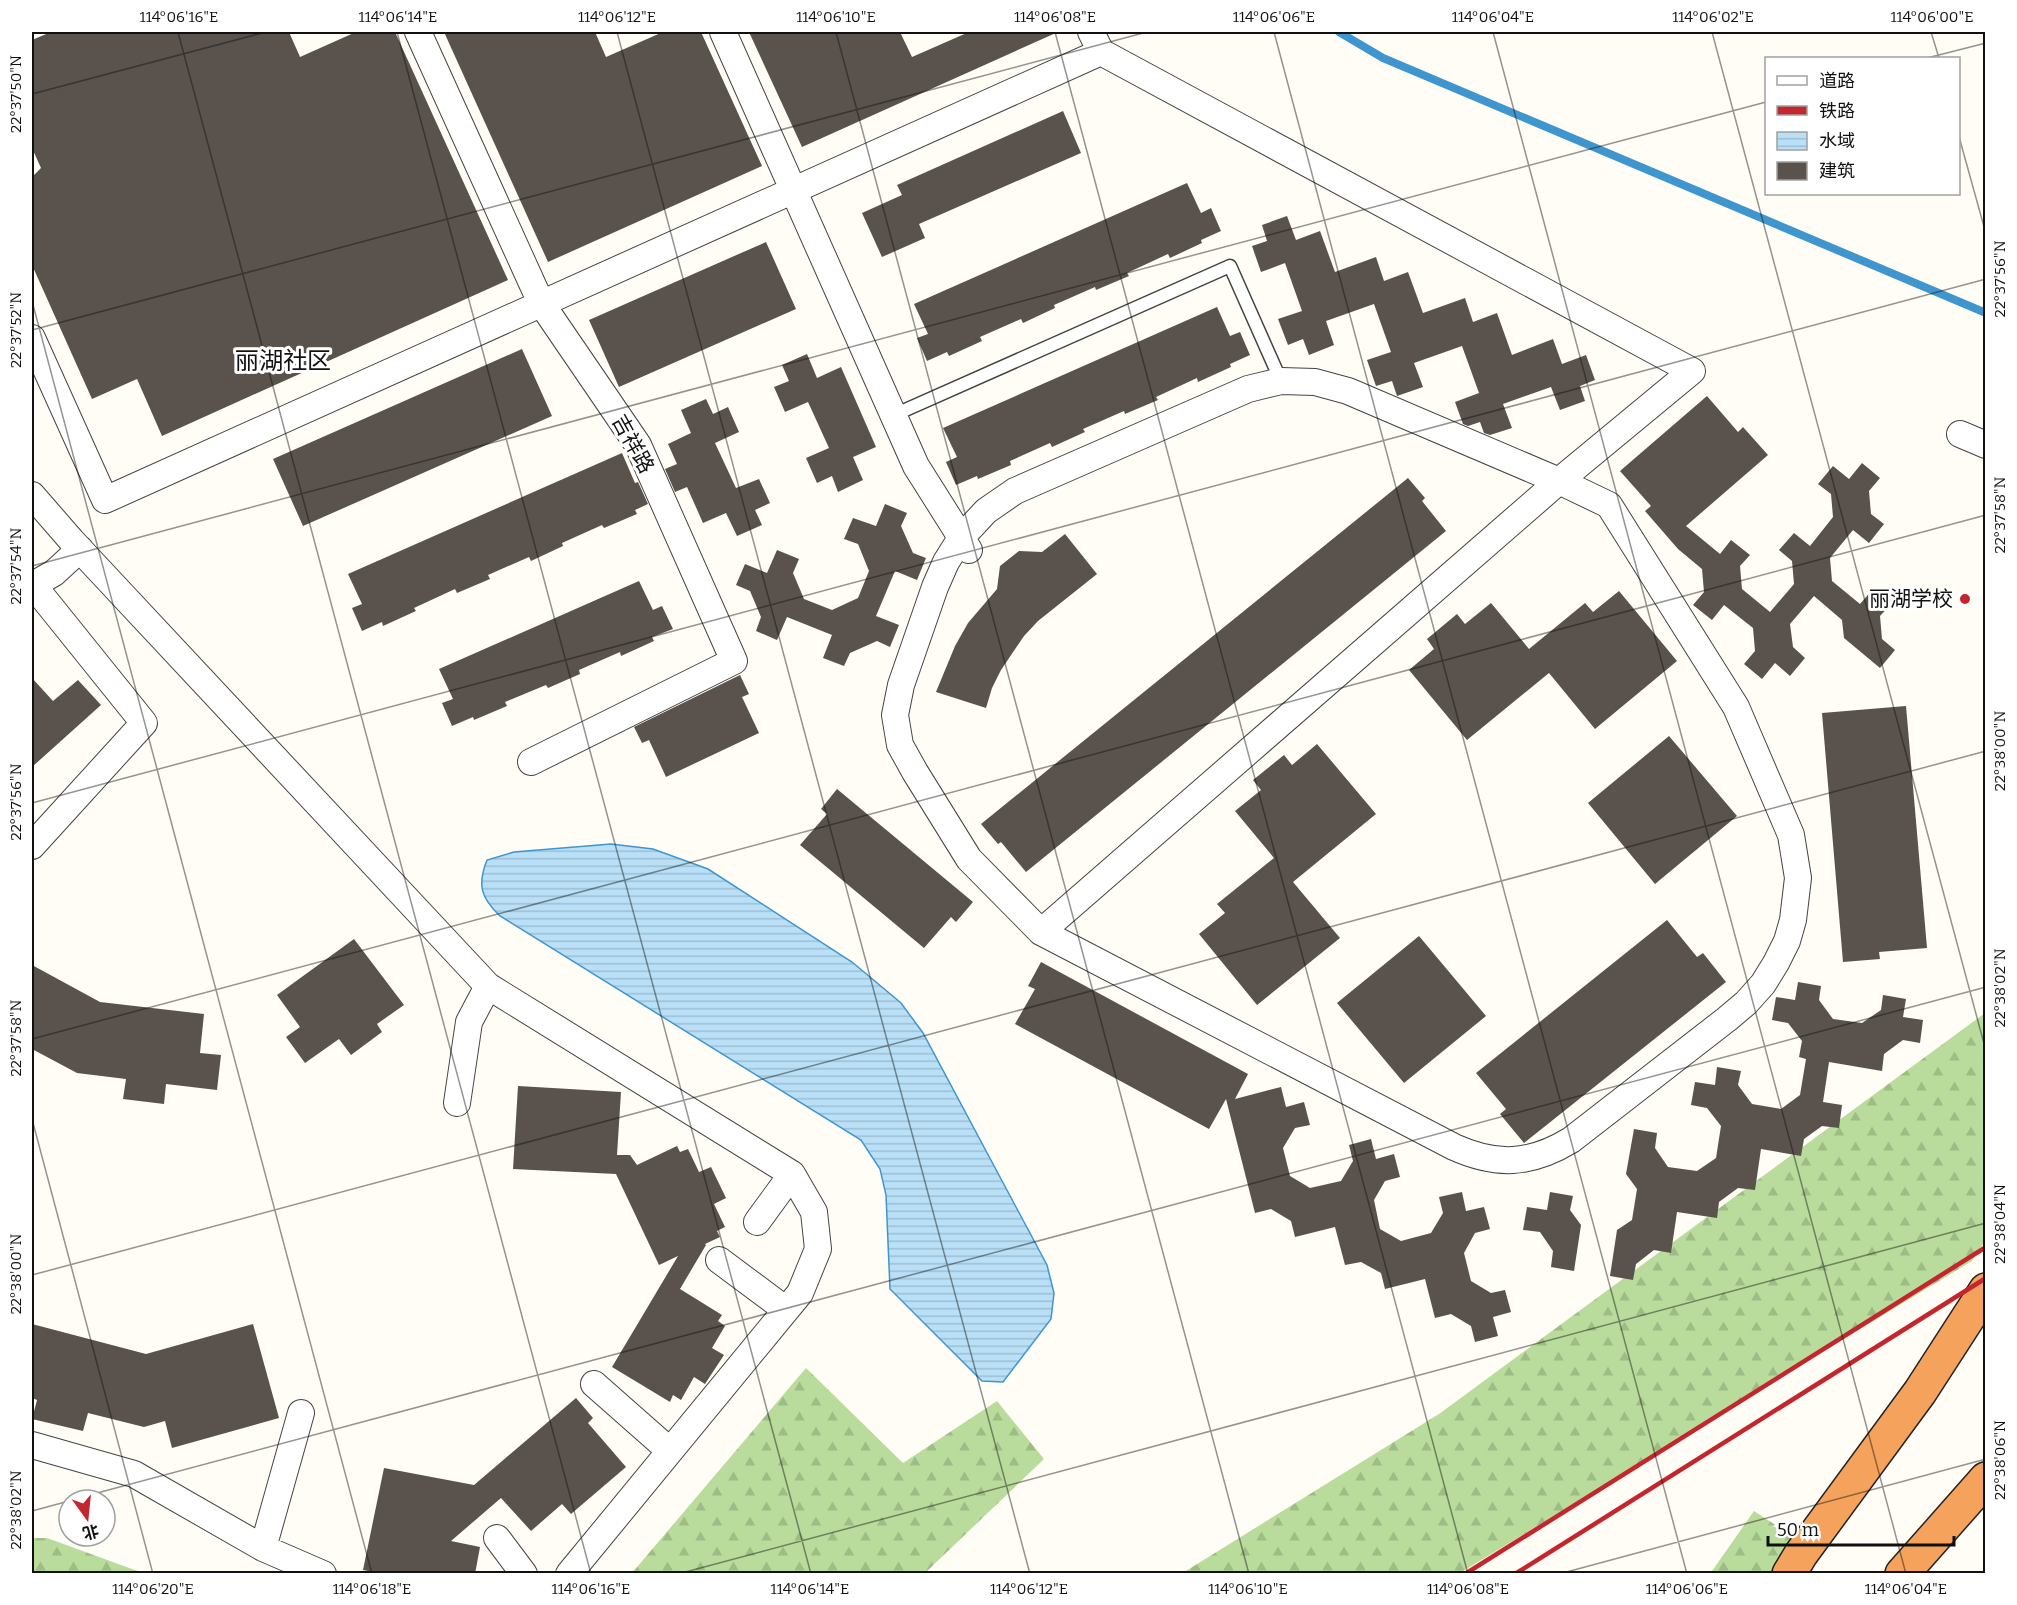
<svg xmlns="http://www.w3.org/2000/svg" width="2017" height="1605" viewBox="0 0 2017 1605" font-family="Bitter,'Noto Sans SC',serif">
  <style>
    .forest { fill: url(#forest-firs) }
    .water { fill: url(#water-rules); stroke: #3f96cf; stroke-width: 1.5 }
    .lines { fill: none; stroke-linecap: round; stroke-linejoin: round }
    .stream { stroke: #3f96cf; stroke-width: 8 }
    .building { fill: #5a524d }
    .service-casing { stroke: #444; stroke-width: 15 }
    .minor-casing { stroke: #444; stroke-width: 28 }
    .motorway-casing { stroke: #222; stroke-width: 36 }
    .service { stroke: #fff; stroke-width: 12 }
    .minor { stroke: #fff; stroke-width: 26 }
    .motorway { stroke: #f5a25d; stroke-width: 33 }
    .rail { stroke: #c4262e; stroke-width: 4.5 }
    .ticks { fill: none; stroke: #111; stroke-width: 1.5; stroke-opacity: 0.45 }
    .poi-dot { fill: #c4262e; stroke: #fff; stroke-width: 2 }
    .labels { text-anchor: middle; stroke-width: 6; stroke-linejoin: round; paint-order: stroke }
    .street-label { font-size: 21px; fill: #111; stroke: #fff }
    .poi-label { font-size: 21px; fill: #111; stroke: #fff; text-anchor: end }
    .quarter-label { font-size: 24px; fill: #111; stroke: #fff }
    .neatline { fill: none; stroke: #111; stroke-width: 2 }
    .ticks-label { font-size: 15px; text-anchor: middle; fill: #111 }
  </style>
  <defs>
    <pattern id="forest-firs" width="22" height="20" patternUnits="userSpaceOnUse" patternTransform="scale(1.5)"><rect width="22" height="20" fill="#b9dc9c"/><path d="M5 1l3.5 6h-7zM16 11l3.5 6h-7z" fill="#9ebc85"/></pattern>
    <pattern id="water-rules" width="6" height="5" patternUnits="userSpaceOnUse" patternTransform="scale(1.5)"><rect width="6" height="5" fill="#b9e0f7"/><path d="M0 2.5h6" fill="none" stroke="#9ebfd3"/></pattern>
  </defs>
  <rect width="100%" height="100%" fill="#fffdf5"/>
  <path class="forest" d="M1985,1013V1241L1972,1261L1460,1573L1181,1574L1439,1414Z
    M806,1368L903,1463L997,1401L1044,1459L925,1573H632Z
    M1754,1511L1797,1539L1776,1573L1710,1574Z
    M32,1538H47L143,1573H32Z"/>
  <path class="water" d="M611,844L653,849L708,869L852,962L901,1003L923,1033L1047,1265L1054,1293L1051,1319L1003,1382L982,1381L890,1289L886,1195L880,1169L861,1140L500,916C481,898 477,885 487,860L514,852Z"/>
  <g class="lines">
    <path class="stream" d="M1339,32L1383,58L1986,313"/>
  </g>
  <path class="building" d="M51,32H289L300,57L356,32H395L508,280L162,436L137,379L92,399L32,265V177L41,168L32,148V40Z
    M444,32H595L606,57L663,32H701L762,166L548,262Z
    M749,32H900L912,57L969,32H1058L802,147Z
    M1063,111L1081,153L919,224L925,238L882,257L862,213L902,195L897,185Z
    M1187,183L1201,213L1211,208L1221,231L1201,240L1202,243L1170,258L1168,254L1127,273L1129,276L1096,290L1095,287L1054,305L1055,308L1023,323L1021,319L980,337L982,341L949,356L947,352L927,361L917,338L928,334L914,304Z
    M1287,216L1296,240L1320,231L1335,272L1376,257L1384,281L1408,272L1423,313L1465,298L1473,322L1497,313L1512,355L1553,339L1562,364L1586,355L1595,380L1580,386L1585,401L1560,410L1551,387L1503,404L1512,428L1490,435L1484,433L1480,422L1468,426L1463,424L1455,402L1479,393L1462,346L1414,363L1423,387L1397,396L1392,381L1376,386L1367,360L1391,352L1374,304L1326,321L1334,345L1309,355L1303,339L1288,345L1278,319L1302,311L1285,263L1261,272L1252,246L1267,241L1262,225Z
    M766,242L796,309L619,387L589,320Z
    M1217,307L1230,336L1240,332L1250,355L1230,364L1231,367L1198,382L1197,378L1156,397L1158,400L1125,414L1124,411L1083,429L1085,432L1052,447L1050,443L1010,461L1011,465L978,479L977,476L956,485L946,462L957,457L943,428Z
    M522,349L552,416L303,526L273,459Z
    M807,354L817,378L841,367L876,447L853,457L863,480L838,492L832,476L817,483L806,458L829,448L808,402L785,412L774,387L789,381L782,365Z
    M1707,396L1738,432L1743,427L1768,455L1686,526L1720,554L1731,540L1750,555L1740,566L1742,589L1770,612L1794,584L1792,561L1779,550L1794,533L1810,546L1833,517L1831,494L1818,484L1833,466L1849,479L1862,463L1880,478L1869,491L1871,514L1884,524L1869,543L1853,530L1830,558L1832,581L1860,604L1873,589L1891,604L1880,616L1882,639L1895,650L1880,668L1844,638L1842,620L1814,596L1790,624L1793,647L1805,658L1790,676L1775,663L1762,679L1744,664L1755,651L1753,628L1724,605L1712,620L1693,605L1704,592L1702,569L1678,549L1645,511L1651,506L1620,471Z
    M706,399L713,414L728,407L739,432L715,443L736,488L759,479L770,503L755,510L762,525L737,536L726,513L703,523L687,487L675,492L665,469L677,464L668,444L691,433L681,410Z
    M622,453L635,483L638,482L648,504L635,510L637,514L604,528L602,525L562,543L563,546L531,561L529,557L488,575L490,579L457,593L455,589L414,608L416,611L383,626L382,622L362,631L352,608L362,604L348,574Z
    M1408,478L1425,498L1422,501L1446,531L1026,872L1001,842L998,844L981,824Z
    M885,504L907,513L901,526L913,553L926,558L917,580L895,571L876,616L899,625L890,647L877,641L850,653L844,666L823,658L832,635L787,617L777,640L756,631L761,617L750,591L736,585L745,564L767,573L777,550L799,559L793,573L804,599L832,610L858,598L869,571L858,544L844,539L853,518L876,526Z
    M1065,534L1097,574L1038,621L1024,636L1001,670L992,688L986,708L936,692L955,646L968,623L997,589L1000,566L1019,551L1042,552Z
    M639,581L653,610L662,606L673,629L652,637L654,641L621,656L620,652L579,670L580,674L548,688L546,685L505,702L507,706L474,720L473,717L452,726L442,703L453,699L439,669Z
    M1619,591L1677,661L1595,729L1549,673L1467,740L1409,670L1434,649L1427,639L1457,614L1465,624L1491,603L1529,649L1585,603L1593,612Z
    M740,675L749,694L742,697L759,733L666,777L649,740L642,743L634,727Z
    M32,678L53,701L78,680L101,705L32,767Z
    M1906,706L1927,948L1879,952L1880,959L1843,962L1822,713Z
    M1669,736L1737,816L1655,884L1588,803Z
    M1317,744L1376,814L1293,882L1340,938L1257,1005L1199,934L1225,913L1217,904L1274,858L1235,811L1261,790L1253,780L1284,755L1292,765Z
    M837,789L973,902L956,922L951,917L924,948L800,845L827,814L821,809Z
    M1667,920L1697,957L1703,953L1726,982L1524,1143L1500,1114L1506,1109L1476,1073Z
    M1419,936L1486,1016L1404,1083L1337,1003Z
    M354,939L404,1005L377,1024L382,1032L351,1055L339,1039L305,1063L286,1037L300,1027L277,995Z
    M1041,962L1248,1074L1235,1099L1281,1087L1286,1107L1304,1102L1310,1125L1295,1128L1283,1148L1290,1176L1310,1188L1341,1181L1353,1161L1349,1145L1371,1139L1376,1159L1394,1154L1400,1177L1385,1181L1374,1200L1380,1229L1401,1241L1431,1233L1443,1213L1439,1197L1462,1192L1466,1211L1484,1207L1490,1229L1475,1233L1464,1253L1471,1281L1491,1293L1505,1290L1511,1312L1493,1317L1498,1336L1475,1342L1471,1326L1451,1314L1435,1318L1425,1279L1385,1289L1381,1273L1361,1262L1345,1265L1335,1227L1295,1237L1291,1221L1271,1209L1255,1213L1226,1099L1209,1129L1015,1024L1035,989L1028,986Z
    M32,965L100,1002L204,1014L200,1053L221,1055L217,1090L166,1084L164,1104L123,1099L126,1079L77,1073L32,1049Z
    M1798,982L1821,986L1819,1000L1833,1019L1862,1023L1881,1010L1883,995L1906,999L1903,1017L1923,1020L1920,1043L1903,1040L1884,1054L1882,1071L1829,1062L1823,1102L1842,1105L1839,1128L1822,1126L1804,1139L1801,1156L1761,1149L1755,1190L1738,1188L1719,1202L1717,1218L1677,1212L1671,1253L1654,1250L1636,1264L1633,1280L1610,1276L1617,1230L1632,1220L1637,1189L1626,1174L1634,1129L1657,1133L1655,1148L1668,1167L1697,1171L1716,1158L1721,1126L1707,1108L1691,1105L1695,1082L1715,1085L1717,1067L1741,1071L1738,1085L1752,1104L1781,1109L1800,1095L1806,1059L1799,1057L1802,1041L1788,1023L1772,1020L1776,997L1795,1000Z
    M518,1086L621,1092L617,1155H630L637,1165L677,1146L680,1152L688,1149L699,1172L711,1167L726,1198L714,1204L725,1227L717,1231L720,1237L705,1244L706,1245L680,1289L722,1315L718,1321L725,1326L712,1348L724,1355L705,1384L694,1377L681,1400L673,1395L670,1402L612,1367L678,1256L659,1265L616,1174L513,1169Z
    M1550,1192L1573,1196L1570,1210L1581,1225L1574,1271L1551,1267L1553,1251L1540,1232L1523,1230L1527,1207L1547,1210Z
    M32,1324L146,1354L253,1324L279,1418L172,1448L165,1421L144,1427L88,1413L83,1431L32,1419L37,1400L32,1398Z
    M576,1398L593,1418L588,1423L626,1467L571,1514L562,1504L531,1531L501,1498L451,1541L480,1547L475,1574H383L363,1570L384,1468L474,1485Z"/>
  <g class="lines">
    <defs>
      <path id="service" d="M894,415L1230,266L1281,381"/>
      <path id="minor" d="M418,32L541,303L638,445L734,661L531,762
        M723,32L916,466L969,550
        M32,338L105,500L1101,52
        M1281,381L1315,382L1348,391L1559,481L1609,505L1736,707L1791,835L1798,878L1793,920L1787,941L1776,963L1763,984L1746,1003L1727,1019L1571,1140C1530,1165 1496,1166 1454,1147L1041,932L969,859L915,772L900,745L895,715L901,685L935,587L946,562L961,538L986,511L1015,491L1248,389Z
        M1960,434L1986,445
        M32,495L72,541L488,986L792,1174L814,1212L818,1249L800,1293L569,1574
        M32,583L33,585L54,573L80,549
        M32,846L144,723L33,585
        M1041,932L1559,481L1692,371L1101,52L1091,32
        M457,1103L469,1022L488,986
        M757,1222L792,1174
        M719,1260L786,1310
        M594,1384L670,1451
        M32,1445L134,1474L263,1548L323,1574
        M497,1538L524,1574
        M263,1548L301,1413"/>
      <path id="motorway" d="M1789,1574L1801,1554L1920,1392L1986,1290
        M1902,1574L1986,1479"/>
    </defs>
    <use href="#service" class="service-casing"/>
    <use href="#minor" class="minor-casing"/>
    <use href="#motorway" class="motorway-casing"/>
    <use href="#service" class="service"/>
    <use href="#minor" class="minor"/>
    <use href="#motorway" class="motorway"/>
    <path class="rail" d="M1465,1574L1986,1247
      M1515,1574L1986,1278"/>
  </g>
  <path class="ticks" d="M178,32L591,1574M397,32L811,1574M617,32L1030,1574M836,32L1249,1574M1055,32L1468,1574M1274,32L1687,1574M1493,32L1906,1574M1712,32L1986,1051M1931,32L1939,58M1927,58L1986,43M32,94L266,32M1958,133L1986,234M32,301L372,1574M32,330L1147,32M32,566L1766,102M32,803L1986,279M32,1039L1986,515M32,1119L153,1574M32,1275L1986,751M71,1500L1986,987M32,1511L69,1501M678,1574L1986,1223M1559,1574L1986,1459"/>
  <circle class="poi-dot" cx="1965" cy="599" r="6"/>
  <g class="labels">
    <g class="street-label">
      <text transform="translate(633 444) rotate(61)" y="7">吉祥路</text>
    </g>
    <g class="poi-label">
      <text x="1953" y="606">丽湖学校</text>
    </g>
    <g class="quarter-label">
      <text x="283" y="369">丽湖社区</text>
    </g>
  </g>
  <rect width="2017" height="1605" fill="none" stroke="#ffffff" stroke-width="66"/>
  <rect x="1765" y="57" width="195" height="138" fill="#ffffff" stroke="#a0a0a0" stroke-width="1.5"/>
  <rect x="1777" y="76" width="30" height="9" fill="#ffffff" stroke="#a0a0a0" stroke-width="1.5"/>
  <text x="1819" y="87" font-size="18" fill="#111111">道路</text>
  <rect x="1777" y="106" width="30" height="9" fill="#c4262e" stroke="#a0a0a0" stroke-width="1.5"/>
  <text x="1819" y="117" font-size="18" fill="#111111">铁路</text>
  <rect x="1777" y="132" width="30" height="18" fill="url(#water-rules)" stroke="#a0a0a0" stroke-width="1.5"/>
  <text x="1819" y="147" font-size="18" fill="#111111">水域</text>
  <rect x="1777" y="162" width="30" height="18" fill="#5a524d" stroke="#a0a0a0" stroke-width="1.5"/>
  <text x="1819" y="177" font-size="18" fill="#111111">建筑</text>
  <g transform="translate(87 1518) rotate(165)"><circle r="28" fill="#ffffff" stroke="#a0a0a0" stroke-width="1.5"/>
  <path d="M0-4.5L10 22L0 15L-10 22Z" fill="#c4262e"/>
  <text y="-9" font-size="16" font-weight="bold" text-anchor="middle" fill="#111111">北</text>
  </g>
  <path d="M1768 1536v9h186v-9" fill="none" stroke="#111111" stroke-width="3"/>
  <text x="1777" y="1536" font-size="18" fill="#111111" stroke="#ffffff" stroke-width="4.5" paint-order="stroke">50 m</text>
  <rect x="33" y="33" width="1951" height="1539" class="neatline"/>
  <g class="ticks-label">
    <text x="179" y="22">114°06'16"E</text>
    <text x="398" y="22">114°06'14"E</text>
    <text x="617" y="22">114°06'12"E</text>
    <text x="836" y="22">114°06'10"E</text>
    <text x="1055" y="22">114°06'08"E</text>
    <text x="1274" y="22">114°06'06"E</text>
    <text x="1493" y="22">114°06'04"E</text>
    <text x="1713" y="22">114°06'02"E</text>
    <text x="1932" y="22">114°06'00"E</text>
    <text transform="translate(16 94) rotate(-90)" y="5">22°37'50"N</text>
    <text transform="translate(2000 279) rotate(-90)" y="5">22°37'56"N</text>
    <text transform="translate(16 330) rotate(-90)" y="5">22°37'52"N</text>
    <text transform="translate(2000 515) rotate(-90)" y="5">22°37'58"N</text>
    <text transform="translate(16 566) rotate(-90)" y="5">22°37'54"N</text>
    <text transform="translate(2000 751) rotate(-90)" y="5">22°38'00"N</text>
    <text transform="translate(16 802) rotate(-90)" y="5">22°37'56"N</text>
    <text transform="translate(2000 988) rotate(-90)" y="5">22°38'02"N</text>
    <text transform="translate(16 1038) rotate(-90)" y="5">22°37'58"N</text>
    <text transform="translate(2000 1224) rotate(-90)" y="5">22°38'04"N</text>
    <text transform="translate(16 1274) rotate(-90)" y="5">22°38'00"N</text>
    <text transform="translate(2000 1460) rotate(-90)" y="5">22°38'06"N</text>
    <text transform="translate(16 1510) rotate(-90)" y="5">22°38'02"N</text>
    <text x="153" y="1594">114°06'20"E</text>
    <text x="372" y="1594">114°06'18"E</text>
    <text x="591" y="1594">114°06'16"E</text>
    <text x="810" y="1594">114°06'14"E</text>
    <text x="1029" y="1594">114°06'12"E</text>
    <text x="1248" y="1594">114°06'10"E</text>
    <text x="1468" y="1594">114°06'08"E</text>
    <text x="1687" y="1594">114°06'06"E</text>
    <text x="1906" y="1594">114°06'04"E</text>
  </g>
</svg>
